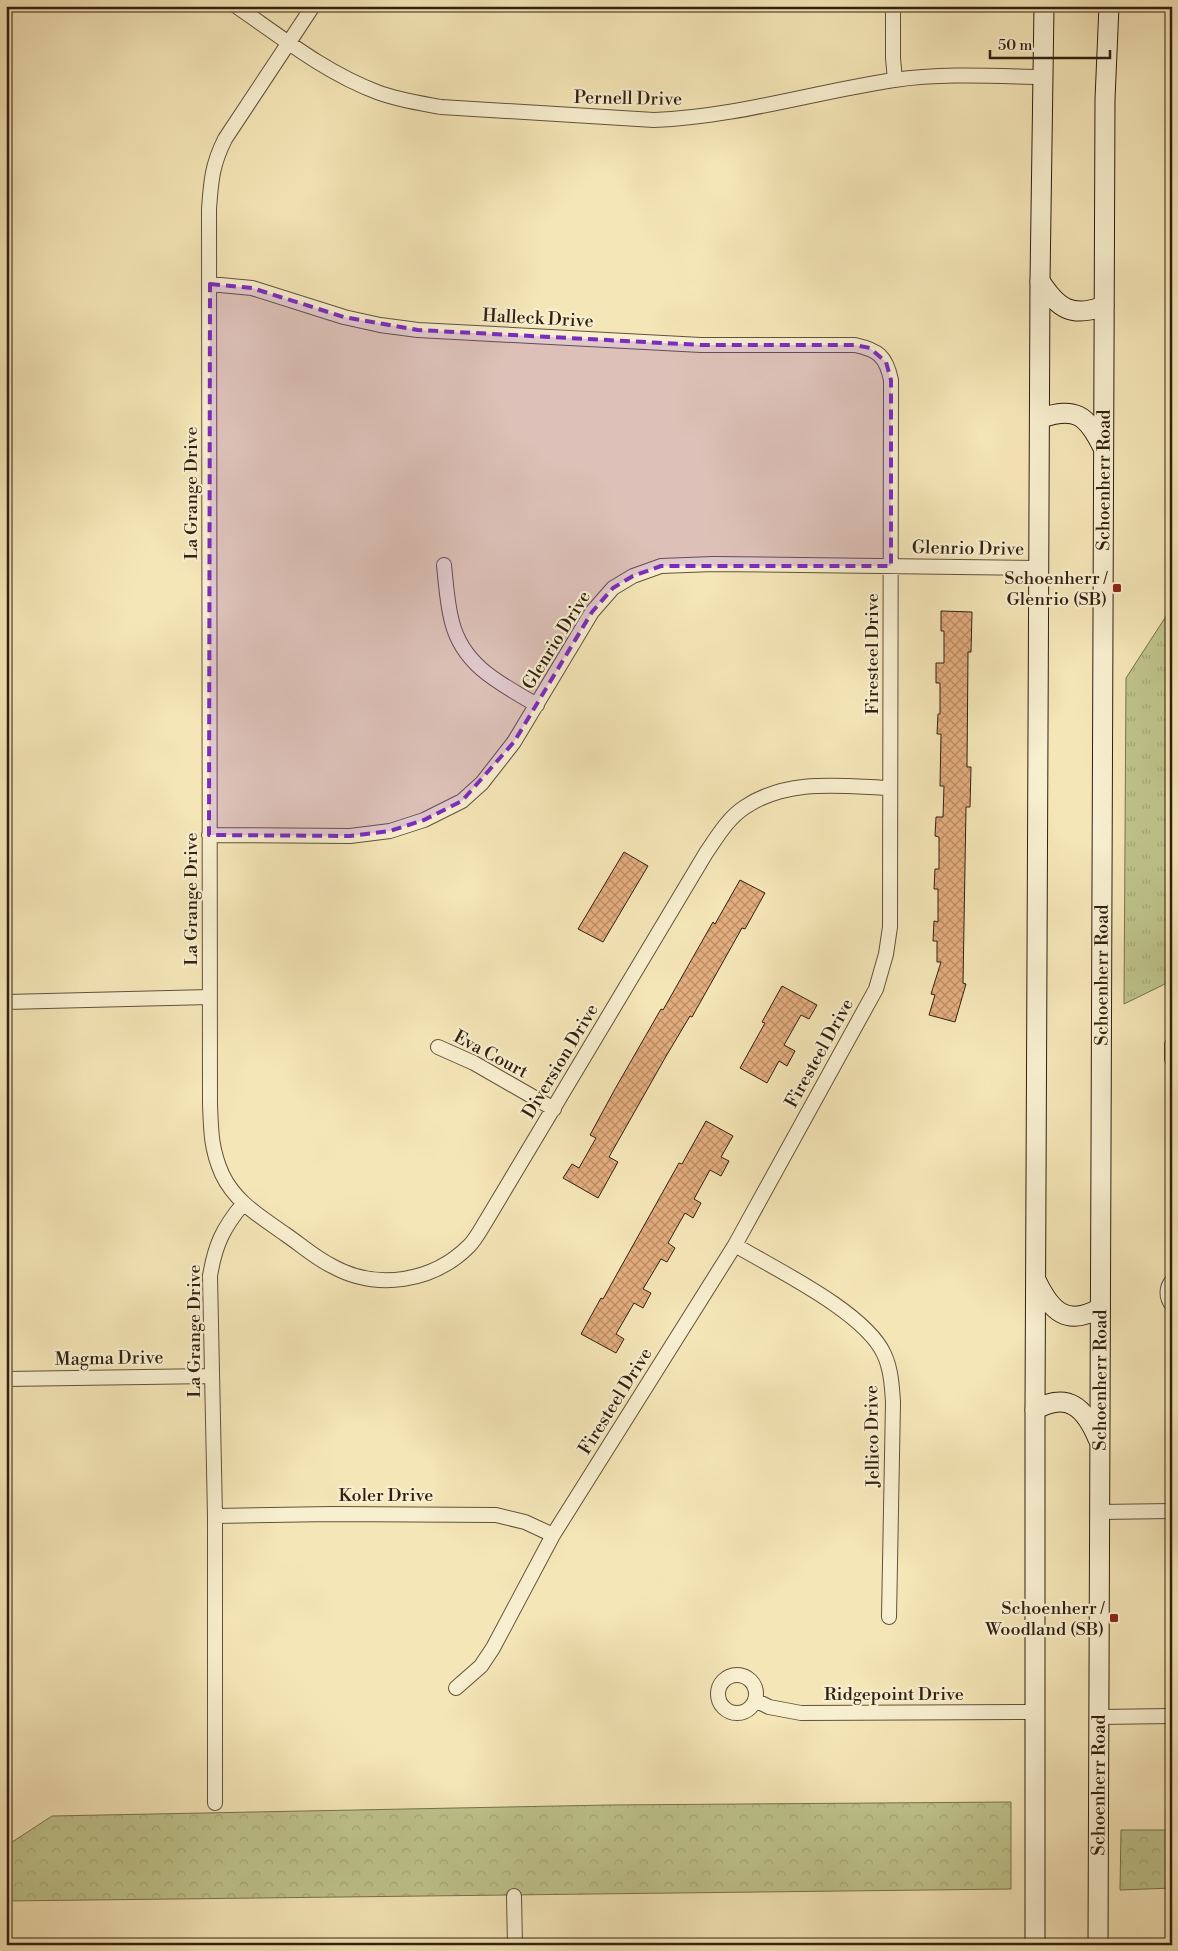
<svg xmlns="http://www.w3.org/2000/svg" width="1178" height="1951" viewBox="0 0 1178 1951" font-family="'Libre Bodoni',serif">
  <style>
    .grass { fill: url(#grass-tufts); stroke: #78724e }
    .forest { fill: url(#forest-crowns); stroke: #78724e }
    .building { fill: url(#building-cross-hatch); stroke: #312011 }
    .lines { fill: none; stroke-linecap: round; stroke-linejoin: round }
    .street-casing { stroke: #62523a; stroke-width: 16 }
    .secondary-casing { stroke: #312011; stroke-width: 21 }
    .path { stroke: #312011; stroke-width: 3; stroke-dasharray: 4 2.5; stroke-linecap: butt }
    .street { stroke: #f8efd0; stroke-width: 14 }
    .secondary { stroke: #f8efd0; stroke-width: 19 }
    .marked { fill: #7b2cbf; fill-opacity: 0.2; stroke: #7b2cbf; stroke-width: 4; stroke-dasharray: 10 6; stroke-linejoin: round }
    .poi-dot { fill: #8f2418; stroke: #f8efd0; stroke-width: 2 }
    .labels { text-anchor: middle; stroke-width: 4.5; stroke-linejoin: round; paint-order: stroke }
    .street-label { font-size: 18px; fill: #312011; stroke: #f8efd0 }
    .poi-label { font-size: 18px; fill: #312011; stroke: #f8efd0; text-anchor: end }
  </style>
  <defs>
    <pattern id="grass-tufts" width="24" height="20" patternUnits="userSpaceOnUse" patternTransform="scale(1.25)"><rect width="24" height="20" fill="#bfc48c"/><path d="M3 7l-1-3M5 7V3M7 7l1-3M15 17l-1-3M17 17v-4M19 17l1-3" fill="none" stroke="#a5a878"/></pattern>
    <pattern id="forest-crowns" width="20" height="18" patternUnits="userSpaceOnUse" patternTransform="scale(1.25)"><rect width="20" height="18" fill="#bfc48c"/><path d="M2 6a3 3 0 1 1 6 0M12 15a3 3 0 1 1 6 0" fill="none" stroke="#a5a878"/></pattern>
    <pattern id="building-cross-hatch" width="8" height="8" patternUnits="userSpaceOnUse" patternTransform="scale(1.25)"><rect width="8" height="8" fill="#e4ad7e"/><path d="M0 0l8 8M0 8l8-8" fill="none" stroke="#b98c66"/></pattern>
  </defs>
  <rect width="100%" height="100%" fill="#f5e6b7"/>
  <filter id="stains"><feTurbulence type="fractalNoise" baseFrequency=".004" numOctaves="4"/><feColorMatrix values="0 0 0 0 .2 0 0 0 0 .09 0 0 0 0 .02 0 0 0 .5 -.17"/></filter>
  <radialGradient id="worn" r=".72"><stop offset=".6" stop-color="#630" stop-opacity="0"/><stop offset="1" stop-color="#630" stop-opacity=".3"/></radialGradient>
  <path class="grass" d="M1172,607V974L1167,983L1124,1004L1126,678Z"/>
  <path class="forest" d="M1011,1802V1889L6,1901V1846L52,1816L609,1805Z
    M1121,1830H1172V1888L1120,1890Z"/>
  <path class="building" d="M941,611L972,612L971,652H968L967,767H971L970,807H966L963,983L966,984L955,1022L929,1015L935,995L931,994L941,962H937V941H933L934,921L938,922V889H934L935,869H939V837L935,836L936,817H943L944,786H940L941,734H937L938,714H940V683H936V663H944V631H941Z
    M624,852L648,866L603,942L578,929Z
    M740,880L765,893L745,929L742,928L692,1017L690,1016L665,1058L609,1157L618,1162L598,1198L563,1178L572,1164L579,1168L596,1138L590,1135L615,1089L661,1009L663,1010L713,922L715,924Z
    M782,986L817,1005L809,1019L801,1015L784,1045L795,1051L787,1066L779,1061L767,1083L740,1068L765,1023L762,1022Z
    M706,1121L733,1136L721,1157L729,1161L721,1176L710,1170L694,1199L701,1203L693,1218L685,1213L668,1243L675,1248L667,1262L661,1259L643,1289L651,1293L643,1308L634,1303L616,1334L624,1339L616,1353L581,1334L601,1298L603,1299L679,1163L682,1164Z"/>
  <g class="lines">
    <defs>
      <path id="street" d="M236,6C281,37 326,73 377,92C398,100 419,103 441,107L654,120C736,117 814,92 894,80C943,73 993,76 1042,77
        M313,6L225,139C212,165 211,181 209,209L210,1104C211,1131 211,1149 222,1174C235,1202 261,1217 285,1234C300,1244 315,1258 332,1266C377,1291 433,1282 469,1246C476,1239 481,1229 486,1221L706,853C717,837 728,818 745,807C788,778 841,786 890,788
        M893,6V58L895,80
        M210,284L252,288L344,317L380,325L418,330L701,345H855C878,350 886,356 891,380L890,927L886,954L876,989L735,1245L553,1535L493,1648L481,1666L456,1688
        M444,565C446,584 447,603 452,622C463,666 501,684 537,705
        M209,835L350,836L390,831L424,820L462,801L482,783L514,742L592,612L613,588L633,576L661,566L713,564L1040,568
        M6,1002L210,997
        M1172,1045V1059
        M438,1047L474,1063L554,1109
        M735,1245C775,1269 865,1312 884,1354C891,1369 892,1386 893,1402L889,1617
        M1172,1281C1166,1288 1166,1297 1172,1305
        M6,1379L212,1376
        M1099,1512L1172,1511
        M215,1516L332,1514L496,1515L525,1522L553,1535
        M718 1694a19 19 0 1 1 38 0a19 19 0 1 1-38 0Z
        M755,1700L769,1707L801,1713L1036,1712
        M1099,1717L1172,1716
        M215,1803V1516L210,1276C215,1245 223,1228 243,1204
        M514,1896L515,1945"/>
      <g id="secondary">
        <path d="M1040,281C1058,309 1072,318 1104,306"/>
        <path d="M1041,418C1075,407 1086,414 1102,446"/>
        <path d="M1037,1282C1051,1311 1067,1327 1100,1308"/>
        <path d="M1035,1410C1068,1391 1085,1408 1098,1439"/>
        <path d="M1035,1945V1410L1040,281L1044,6"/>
        <path id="s1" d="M1098,1945L1104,355L1105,99L1109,6"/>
      </g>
    </defs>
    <use href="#street" class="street-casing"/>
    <use href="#secondary" class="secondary-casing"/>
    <path class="path" d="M6,1815H10"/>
    <use href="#street" class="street"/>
    <use href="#secondary" class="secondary"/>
  </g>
  <path class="marked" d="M210,284L252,288L344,317L418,330L701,345H855L870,348L886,362L891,380V566H661L633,576L613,588L592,612L514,742L462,801L424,820L390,831L350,836L209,835Z"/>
  <g class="poi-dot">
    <rect x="1112" y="583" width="10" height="10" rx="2.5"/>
    <rect x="1109" y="1613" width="10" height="10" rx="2.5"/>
  </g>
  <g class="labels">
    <g class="street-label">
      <text transform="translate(628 98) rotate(1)" y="6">Pernell Drive</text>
      <text transform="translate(538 318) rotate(3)" y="6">Halleck Drive</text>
      <text dy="6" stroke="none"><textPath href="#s1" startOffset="1465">Schoenherr Road</textPath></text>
      <text transform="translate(191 493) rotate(-90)" y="6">La Grange Drive</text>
      <text transform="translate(968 548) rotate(1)" y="6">Glenrio Drive</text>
      <text transform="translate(556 640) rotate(-58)" y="6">Glenrio Drive</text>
      <text transform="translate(872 654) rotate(-90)" y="6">Firesteel Drive</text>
      <text transform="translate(191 899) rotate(-90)" y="6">La Grange Drive</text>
      <text dy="6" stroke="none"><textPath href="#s1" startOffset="970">Schoenherr Road</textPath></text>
      <text transform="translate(819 1053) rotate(-61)" y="6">Firesteel Drive</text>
      <text transform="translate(491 1054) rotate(28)" y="6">Eva Court</text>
      <text transform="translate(560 1061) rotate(-59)" y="6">Diversion Drive</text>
      <text transform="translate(194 1331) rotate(-90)" y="6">La Grange Drive</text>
      <text transform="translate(109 1358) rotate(-1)" y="6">Magma Drive</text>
      <text dy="6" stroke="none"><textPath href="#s1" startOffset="565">Schoenherr Road</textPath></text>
      <text transform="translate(615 1401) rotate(-58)" y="6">Firesteel Drive</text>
      <text transform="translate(872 1436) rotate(-91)" y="6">Jellico Drive</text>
      <text x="386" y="1501">Koler Drive</text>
      <text x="894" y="1700">Ridgepoint Drive</text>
      <text dy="6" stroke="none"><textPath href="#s1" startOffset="160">Schoenherr Road</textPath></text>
    </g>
    <g class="poi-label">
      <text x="1107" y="584">Schoenherr /<tspan x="1107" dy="21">Glenrio (SB)</tspan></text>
      <text x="1104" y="1614">Schoenherr /<tspan x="1104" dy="21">Woodland (SB)</tspan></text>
    </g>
  </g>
  <rect width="1178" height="1951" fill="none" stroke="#f5e6b7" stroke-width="25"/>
  <rect x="8" y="8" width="1163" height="1936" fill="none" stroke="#312011" stroke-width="2.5"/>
  <rect x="12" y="12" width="1153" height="1926" fill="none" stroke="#312011"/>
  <path d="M990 50v8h120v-8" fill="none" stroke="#312011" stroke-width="2.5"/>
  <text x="998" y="50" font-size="15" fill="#312011" stroke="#f8efd0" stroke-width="4" paint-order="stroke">50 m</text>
  <rect width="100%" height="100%" filter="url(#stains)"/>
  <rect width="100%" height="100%" fill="url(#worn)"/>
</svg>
